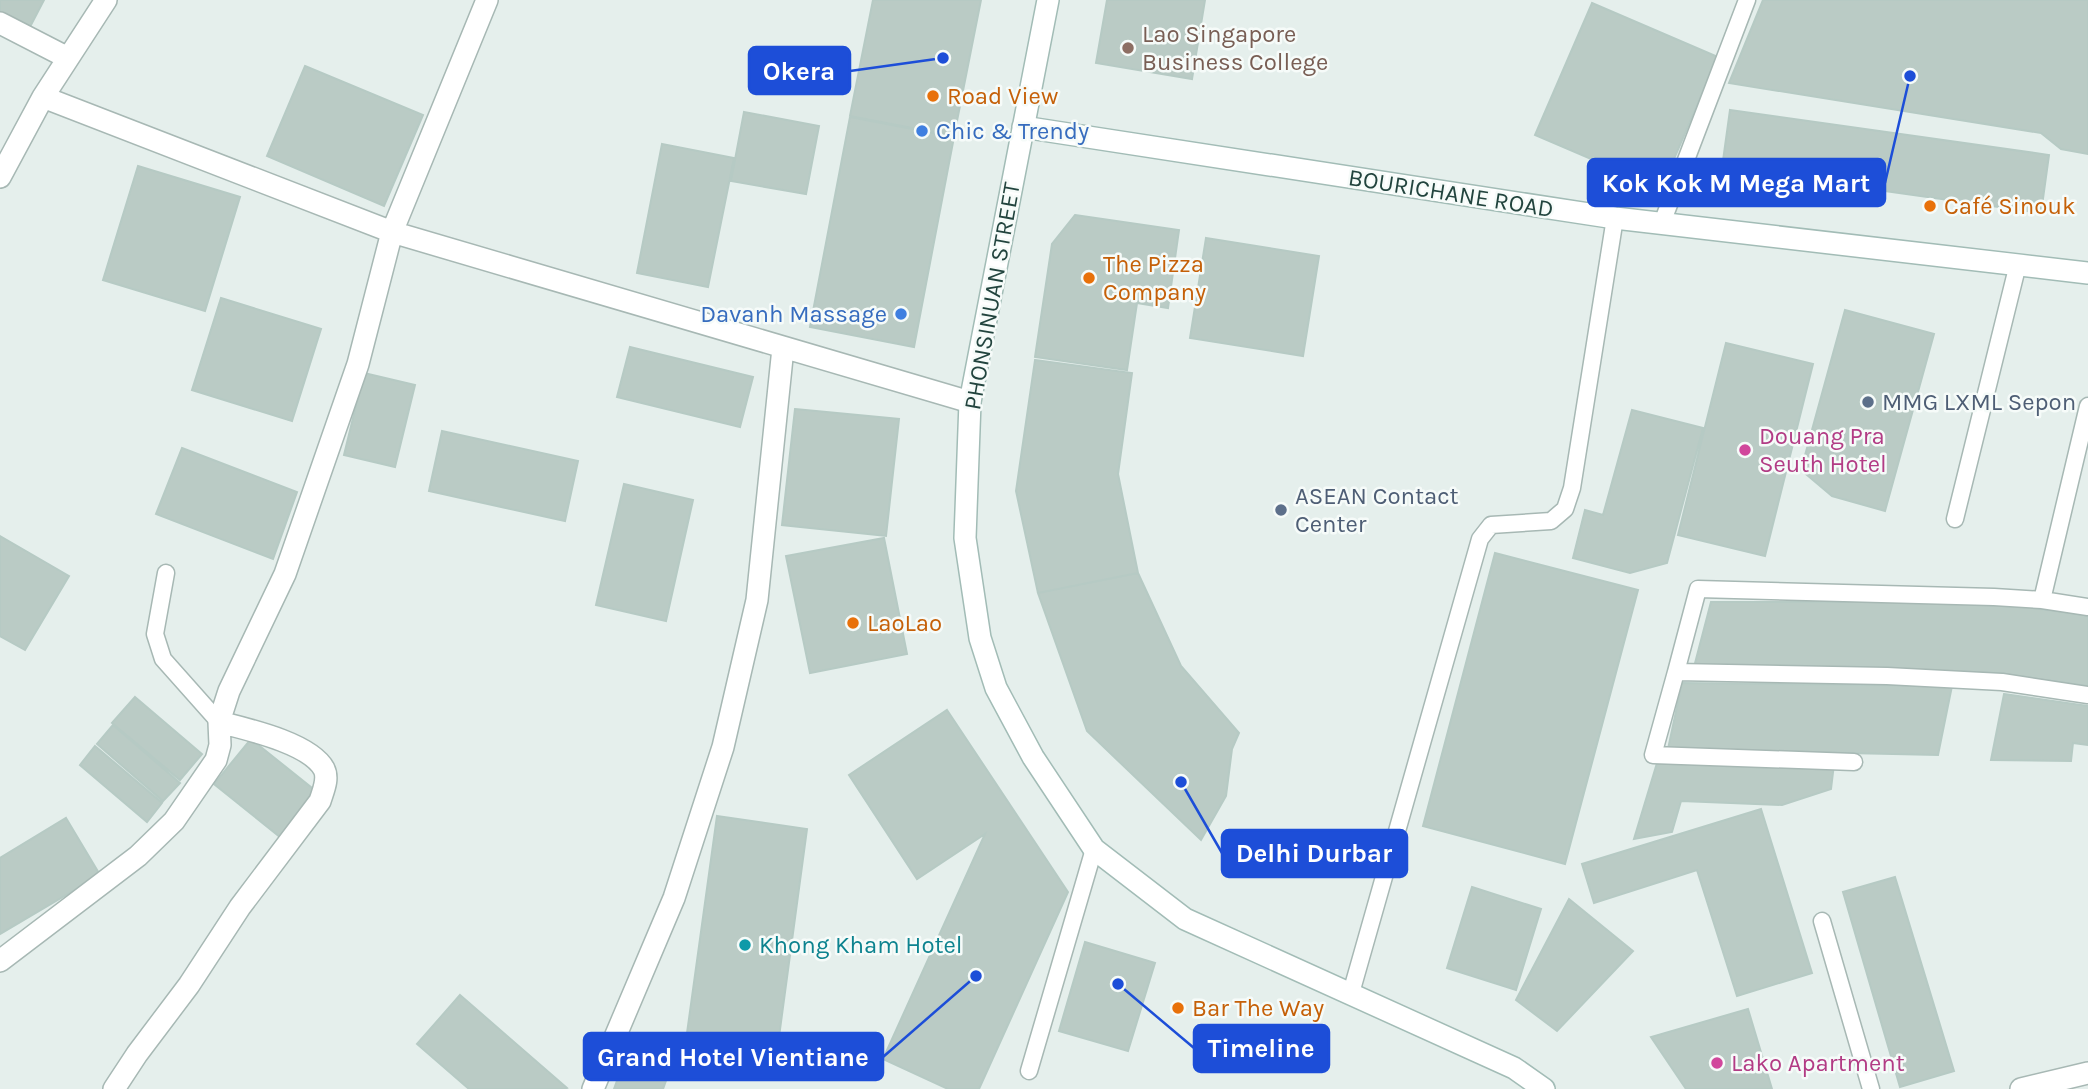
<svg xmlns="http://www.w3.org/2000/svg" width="2088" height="1089" viewBox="0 0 2088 1089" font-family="Karla,sans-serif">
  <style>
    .building { fill: #bacbc5; stroke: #b6cac4; stroke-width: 2 }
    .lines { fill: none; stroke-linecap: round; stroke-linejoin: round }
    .lane-casing { stroke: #a7b8b4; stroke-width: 19 }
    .street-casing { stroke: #a7b8b4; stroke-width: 24 }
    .secondary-casing { stroke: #a2bcb6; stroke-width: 24 }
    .lane { stroke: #fff; stroke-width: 16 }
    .street { stroke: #fff; stroke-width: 21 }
    .secondary { stroke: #fff; stroke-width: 21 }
    .education-dot { fill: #8d6e63; stroke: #f6fbf9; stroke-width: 2.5 }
    .food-dot { fill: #e8710a; stroke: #f6fbf9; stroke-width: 2.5 }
    .shop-dot { fill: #3f7fe0; stroke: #f6fbf9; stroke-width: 2.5 }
    .service-dot { fill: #5c6f8a; stroke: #f6fbf9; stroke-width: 2.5 }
    .hotel-dot { fill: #d1479c; stroke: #f6fbf9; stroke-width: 2.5 }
    .culture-dot { fill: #0f9aa8; stroke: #f6fbf9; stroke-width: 2.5 }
    .labels { text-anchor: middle; stroke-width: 5; stroke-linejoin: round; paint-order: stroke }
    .education-label { font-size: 24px; fill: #785e54; stroke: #f6fbf9; text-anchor: start }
    .food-label { font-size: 24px; fill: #c56008; stroke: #f6fbf9; text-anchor: start }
    .shop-label { font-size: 24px; fill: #366cbe; stroke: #f6fbf9; text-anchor: start }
    .street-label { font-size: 24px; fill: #22443e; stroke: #f6fbf9 }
    .service-label { font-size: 24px; fill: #4e5e75; stroke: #f6fbf9; text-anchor: start }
    .hotel-label { font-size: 24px; fill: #b23c85; stroke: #f6fbf9; text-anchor: start }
    .culture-label { font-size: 24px; fill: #0d838f; stroke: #f6fbf9; text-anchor: start }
    .leader { fill: none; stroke: #1d4ed8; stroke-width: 2.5 }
    .callout-dot { fill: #1d4ed8; stroke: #f6fbf9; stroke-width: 2.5 }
    .callout { fill: #1d4ed8; stroke: #1d4ed8; stroke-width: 2.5 }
    .callout-label { font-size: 26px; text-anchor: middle; font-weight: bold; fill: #fff }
  </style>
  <rect width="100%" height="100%" fill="#e5efec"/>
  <path class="building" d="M0,0H44L30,27L0,12Z
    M873,0H981L954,136L850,116Z
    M1107,0H1205L1192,79L1096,63Z
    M1763,0H2088V154L2061,149L2041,133L1729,83Z
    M1592,3L1718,57L1661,189L1535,135Z
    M305,66L423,115L384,206L267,156Z
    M1730,110L2049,155L2041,213L1722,168Z
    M744,112L819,126L806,194L731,181Z
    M850,117L954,137L914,347L810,327Z
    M662,144L734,158L708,287L637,273Z
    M138,166L240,197L205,311L103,280Z
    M1075,215L1179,230L1168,308L1137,303L1127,370L1035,357L1052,244Z
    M1206,238L1319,256L1303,356L1190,338Z
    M221,298L321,329L292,421L192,390Z
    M1845,310L1934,334L1885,511L1832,496L1801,470Z
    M1726,343L1813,364L1765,556L1678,535Z
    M630,347L753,377L740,427L617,397Z
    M1035,360L1132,373L1118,474L1138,573L1038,593L1016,491Z
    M364,373L415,385L395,467L344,455Z
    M795,409L899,419L886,536L782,525Z
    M1632,410L1703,428L1667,563L1630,573L1573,558L1585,510L1603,515Z
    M442,431L578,461L565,521L429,491Z
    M182,448L297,492L273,559L156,514Z
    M624,484L693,500L666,621L596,605Z
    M0,536L69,576L25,650L0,636Z
    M884,538L907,654L810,673L786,556Z
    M1495,553L1638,590L1565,864L1423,826Z
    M1138,573L1181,666L1239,733L1232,749L1226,796L1201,840L1087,731L1038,593Z
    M1711,602H1993L2088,616V686L1998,673L1694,667Z
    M1682,683L1952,686L1938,755L1668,749Z
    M2004,694L2088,706V745L2073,743L2071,761L1991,760Z
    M135,697L202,754L180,780L112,723Z
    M947,710L1068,892L979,1089H948L883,1059L985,834L917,879L849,775Z
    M113,725L180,783L163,801L97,744Z
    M251,739L317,792L280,837L214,784Z
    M95,746L162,803L147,822L80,765Z
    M1657,763L1834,764L1831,789L1782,805L1681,801L1672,832L1634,839Z
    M1761,809L1812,973L1737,996L1697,870L1594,903L1582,864Z
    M717,816L807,829L774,1074L683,1062Z
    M66,818L100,875L0,934V858Z
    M1895,877L1954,1071L1900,1087L1843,892Z
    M1472,887L1541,909L1516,990L1447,968Z
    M1569,899L1633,951L1557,1031L1516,1000Z
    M1085,942L1155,963L1128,1051L1059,1031Z
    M460,995L567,1088L565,1089H469L417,1044Z
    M1748,1009L1772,1089H1686L1651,1037Z
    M634,1034L677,1050L663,1089H614Z"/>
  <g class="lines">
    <defs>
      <path id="lane" d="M1662,223L1747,0
        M1955,519L2018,264
        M166,573L155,634L163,659L219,722
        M2042,600L2088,406
        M1676,672L1698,589L1994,597L2042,600L2088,607
        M1854,762L1653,755L1676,672L1887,676L2002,682L2088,695
        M1822,921L1871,1089
        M1351,993L1480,539L1491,525L1551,521L1565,509L1572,488L1615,218
        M1029,1071L1094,849"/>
      <path id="street" d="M0,23L68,58
        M43,97L392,232L970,402
        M0,177L43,97L106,0
        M0,961L138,856L174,821L216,760L220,745L219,722L229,691L285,574L358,364L392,232L487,0
        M114,1089L137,1054L189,985L240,907L320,801C323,791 329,779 324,769C310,743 246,729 219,722
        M593,1089L674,898L723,747L757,600L783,348
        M2021,1089L2088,1073"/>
      <path id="secondary" d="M1048,0L970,402L965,538L980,638L996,688L1033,757L1094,849L1185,919L1514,1068L1544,1089
        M1023,127L1615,218L2088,273"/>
    </defs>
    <use href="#lane" class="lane-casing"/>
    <use href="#street" class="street-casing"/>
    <use href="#secondary" class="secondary-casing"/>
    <use href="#lane" class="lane"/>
    <use href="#street" class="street"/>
    <use href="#secondary" class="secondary"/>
  </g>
  <circle class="education-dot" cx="1128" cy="48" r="7"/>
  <g class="food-dot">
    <circle cx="933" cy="96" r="7"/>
    <circle cx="1930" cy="206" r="7"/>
    <circle cx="1089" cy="278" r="7"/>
    <circle cx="853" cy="623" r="7"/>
    <circle cx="1178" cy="1008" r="7"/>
  </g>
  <g class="shop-dot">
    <circle cx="922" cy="131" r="7"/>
    <circle cx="901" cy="314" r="7"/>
  </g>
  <g class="service-dot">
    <circle cx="1868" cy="402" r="7"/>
    <circle cx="1281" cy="510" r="7"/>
  </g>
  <g class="hotel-dot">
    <circle cx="1745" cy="450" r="7"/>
    <circle cx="1717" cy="1063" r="7"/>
  </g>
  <circle class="culture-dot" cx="745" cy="945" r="7"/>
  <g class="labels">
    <g class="education-label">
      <text x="1142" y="42">Lao Singapore<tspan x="1142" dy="28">Business College</tspan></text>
    </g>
    <g class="food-label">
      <text x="947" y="104">Road View</text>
      <text x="1944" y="214">Café Sinouk</text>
      <text x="1103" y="272">The Pizza<tspan x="1103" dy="28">Company</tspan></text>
      <text x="867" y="631">LaoLao</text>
      <text x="1192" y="1016">Bar The Way</text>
    </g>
    <g class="shop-label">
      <text x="936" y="139">Chic &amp; Trendy</text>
      <text x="887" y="322" text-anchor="end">Davanh Massage</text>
    </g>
    <g class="street-label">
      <text transform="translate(1451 193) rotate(9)" y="8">BOURICHANE ROAD</text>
      <text transform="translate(992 296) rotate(-80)" y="8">PHONSINUAN STREET</text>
    </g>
    <g class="service-label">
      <text x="1882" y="410">MMG LXML Sepon</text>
      <text x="1295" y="504">ASEAN Contact<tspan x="1295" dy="28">Center</tspan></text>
    </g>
    <g class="hotel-label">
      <text x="1759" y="444">Douang Pra<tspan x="1759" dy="28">Seuth Hotel</tspan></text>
      <text x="1731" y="1071">Lako Apartment</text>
    </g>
    <g class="culture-label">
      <text x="759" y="953">Khong Kham Hotel</text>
    </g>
  </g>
  <path class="leader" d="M943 58L850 71M1910 76L1885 183M1181 782L1222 853M1118 984L1194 1048M976 976L883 1057"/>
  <g class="callout-dot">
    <circle cx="943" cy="58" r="7"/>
    <circle cx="1910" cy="76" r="7"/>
    <circle cx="1181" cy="782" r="7"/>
    <circle cx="1118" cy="984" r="7"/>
    <circle cx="976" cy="976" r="7"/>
  </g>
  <g class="callout">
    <rect x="749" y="47" width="101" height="47" rx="7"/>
    <rect x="1588" y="159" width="297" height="47" rx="7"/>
    <rect x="1222" y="830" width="185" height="47" rx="7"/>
    <rect x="1194" y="1025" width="135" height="47" rx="7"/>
    <rect x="584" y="1033" width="299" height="47" rx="7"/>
  </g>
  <g class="callout-label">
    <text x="799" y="80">Okera</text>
    <text x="1736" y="192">Kok Kok M Mega Mart</text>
    <text x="1314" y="862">Delhi Durbar</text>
    <text x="1261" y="1057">Timeline</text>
    <text x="733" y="1066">Grand Hotel Vientiane</text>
  </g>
</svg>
